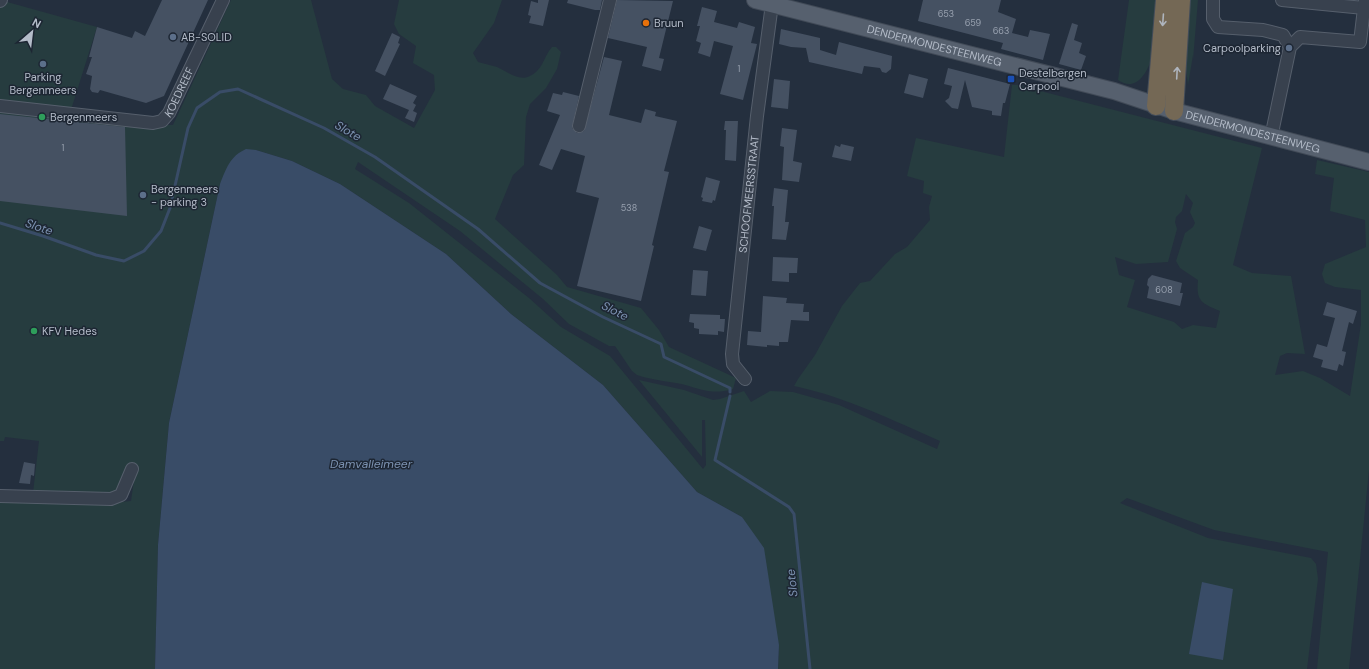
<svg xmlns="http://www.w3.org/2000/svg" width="1369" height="669" viewBox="0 0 1369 669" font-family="'DM Sans',sans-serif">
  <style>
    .green { fill: #263c3f; fill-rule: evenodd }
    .water { fill: #394c67 }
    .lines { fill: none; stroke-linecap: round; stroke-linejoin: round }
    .stream { stroke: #394c67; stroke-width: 3 }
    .building { fill: #455162 }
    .minor-casing { stroke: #565f6c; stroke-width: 14 }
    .major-casing { stroke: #414a57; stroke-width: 18 }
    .highway-casing { stroke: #434c59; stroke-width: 20 }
    .minor { stroke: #38414e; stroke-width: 12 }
    .major { stroke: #56606e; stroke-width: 16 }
    .highway { stroke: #746855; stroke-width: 18 }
    .oneway { stroke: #aeb4bd }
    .food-dot { fill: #e8710a; stroke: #1d2633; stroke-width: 1.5 }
    .service-dot { fill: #5c6f8a; stroke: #1d2633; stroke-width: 1.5 }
    .transit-dot { fill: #1a4fb4; stroke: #1d2633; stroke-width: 1.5 }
    .leisure-dot { fill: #2e9e5b; stroke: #1d2633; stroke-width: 1.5 }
    .labels { text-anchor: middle; stroke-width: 3; stroke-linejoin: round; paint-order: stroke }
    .number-label { font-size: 9px; fill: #98a1af }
    .poi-label { font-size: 11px; fill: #b4bcc9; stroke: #1d2633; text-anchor: start }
    .street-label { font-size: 11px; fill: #b4bcc9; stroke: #1d2633 }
    .water-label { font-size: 12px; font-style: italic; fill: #7c92b1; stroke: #1d2633 }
  </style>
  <rect width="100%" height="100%" fill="#242f3e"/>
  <path class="green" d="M0,0L97,27L70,113L154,125H173L231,0H311L332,79L343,89L366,95L375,106L414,128L435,90L434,75L413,63L416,46L399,34L394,24L399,0H502L494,23L473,53L478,62C484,64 491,65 497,67C512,74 522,85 537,71C544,64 545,55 552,47H556L561,52L557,69L546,88L530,104L526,117L524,165L513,175L495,219L557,275L567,287L641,308L659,330L669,347L736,378L733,389C716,394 705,391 689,386C672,381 654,381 637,375L632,371L615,346H609L569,324L543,299L460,231L358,162L355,169L409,203L529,298L561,327L610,356L703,469L706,465L705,420H702V457L639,380L684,390L713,400L720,399L744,391L751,402L770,391L793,392L839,405L937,449L940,441C892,420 846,397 794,386L798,379L815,355L842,306L860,283L870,281L895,254L907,247L930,220L929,207L932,196L923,193L924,181L907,176L916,138L1004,157L1012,85H1017L1262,148L1233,265L1252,273L1291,276L1305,354L1287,353L1280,356L1275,375L1303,371L1320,378L1350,396L1361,324V290L1335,287L1325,283L1322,274L1325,264L1366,247L1365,220L1330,211L1334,178L1315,174L1317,160L1369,172V470L1349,669H1317L1328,552L1214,530L1127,498L1120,503L1208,538L1311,558L1316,564L1318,579L1307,669H778L779,645L742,517L697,492L603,385L511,314L446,254L340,184L292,161L256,150L220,184L169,423L158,545L155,669H0V502L111,503L131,501L136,466L132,463L117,493H33L39,441L5,437L4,441H0ZM1186,194L1193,203L1190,212L1195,223L1193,227L1185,233L1176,261L1180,268L1198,280C1196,301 1201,303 1220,311L1216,328L1193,325L1182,329L1174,322L1127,307L1135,280L1119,275L1115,257L1136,264L1168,262L1177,229L1175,222L1176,217L1182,211Z
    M1129,0H1156L1151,60C1146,75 1135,92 1118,80Z
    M1189,0H1198L1193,60V55L1188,85L1184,50Z"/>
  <path class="water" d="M246,149L256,150L292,161L340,184L446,254L511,314L603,385L697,492L742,517L764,548L779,645L778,669H155L158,545L169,423L220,184C226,169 230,156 246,149Z
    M1202,582L1233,589L1223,660L1189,654Z"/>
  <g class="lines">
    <path class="stream" d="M0,223L43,236L96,255L124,261L144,251L161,231L170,208L188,128L197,108L220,92L238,89L324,128L375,157L478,229L540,283L603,317L661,344L664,357L730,388V392
      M730,396L715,460L789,507L794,514L810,669"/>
  </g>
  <path class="building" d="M162,0H208L164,96L146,103L100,90L98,93L92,92L90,89L92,76L86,74L92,57H89L97,27L132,38L135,31L145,36Z
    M538,0H549L543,26L529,23L531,16L528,15L531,1L538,3Z
    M568,0H602L600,10H595L567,3Z
    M617,0L673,1L659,58L664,59L661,71L642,66L647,47L608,38Z
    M923,0H1001L998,12L1016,19L1012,33L1028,37L1030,30L1050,34L1043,60L1001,49L1003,43L918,21Z
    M702,7L717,11L714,22L737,28L739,22L755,27L751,43L757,44L743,100L720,94L733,46L714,41L710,57L698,53L701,43L696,41L700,26H697Z
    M1072,23L1078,25L1074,40L1082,43L1079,53L1086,56L1081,70L1059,64Z
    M781,29L820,38V50L836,55L839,42L892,56L891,69L886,73L882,72L880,68L864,66L862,74L809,62L806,48L791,47L779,44Z
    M392,33L400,37L398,43L400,44L385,76L375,71Z
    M604,57L622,61L609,115L641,123L645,109L656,112L655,116L677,121L664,171L669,172L652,245L654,246L641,301L577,286L599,198L576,192L585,156L561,149L552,170L539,165L560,115L547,111L553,93L562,95L563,92L579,96L572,128L577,133L584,131Z
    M948,68L1010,84L1005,103H1003L1001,116L992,115V111L972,107L965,80L958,109L952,108L945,101L949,98L952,86L944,84Z
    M909,74L928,79L923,98L904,93Z
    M774,79L790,81L788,109L771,107Z
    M390,84L417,96L413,103L416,105L413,111L417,113L414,122L405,118L409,110L383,99Z
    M0,114L125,127L127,216L0,201Z
    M725,121H738L736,161L725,160L726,130H724Z
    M782,128L797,130L793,161L802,163L799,182L782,180L784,147L780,146Z
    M841,144L854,147L851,161L832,157L835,145L840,147Z
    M706,177L720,181L715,201L713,200L712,203L702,201L703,198L701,197Z
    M774,188L788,190L785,222H789L786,240L772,239L774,206H772Z
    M699,226L712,230L706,251L693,248Z
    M773,257L798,258L797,273H789V282L772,281Z
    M693,270L708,271L706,296L691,295Z
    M1152,275L1182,283L1180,293H1183L1180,306L1147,298L1149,287L1147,285L1148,279Z
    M763,296L787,298L786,303L804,304L803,312H809V321L791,320L788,342H779V346L767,345V347L747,345L748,331L761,332Z
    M1327,302L1357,311L1353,324L1349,322L1342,351L1346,352L1343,366L1339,364L1337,371L1321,367L1323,360L1313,357L1317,344L1327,347L1335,318L1323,315Z
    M690,314L720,315V319H725L724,332L718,331V335L699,334V329L694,328V323L689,322Z
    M24,462L35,464L34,476L31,475L30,484L19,483Z"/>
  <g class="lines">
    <defs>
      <g id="minor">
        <path d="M1213,0V19L1218,27L1263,30L1283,35L1290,47"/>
        <path d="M1282,0L1364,8"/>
        <path d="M0,1L1,0"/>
        <path id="s1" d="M0,106L153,123L162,121L169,113L223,0"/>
        <path d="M579,126L610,0"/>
        <path d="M1273,128L1290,47L1300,37L1360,42L1365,0"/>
        <path id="s2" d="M745,379L733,364L732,354L757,116L772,4"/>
        <path d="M0,496L111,499L121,495L132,469"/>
      </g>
      <g id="major">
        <path id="s3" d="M755,0L1114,91L1174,111L1369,162"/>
      </g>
      <path id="highway" d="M1156,106L1165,0
        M1174,111L1181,0"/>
    </defs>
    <use href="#minor" class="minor-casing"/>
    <use href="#major" class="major-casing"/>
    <use href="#highway" class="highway-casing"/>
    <use href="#minor" class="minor"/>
    <use href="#major" class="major"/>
    <use href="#highway" class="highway"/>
  </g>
  <defs><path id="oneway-shaft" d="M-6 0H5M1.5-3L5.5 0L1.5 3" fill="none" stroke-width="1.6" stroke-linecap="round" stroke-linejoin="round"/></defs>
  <g class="oneway">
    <use href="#oneway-shaft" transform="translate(1163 20) rotate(94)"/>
    <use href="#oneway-shaft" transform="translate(1177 73) rotate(-87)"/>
  </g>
  <circle class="food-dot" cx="646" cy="23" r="4"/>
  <g class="service-dot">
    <circle cx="173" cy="37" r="4"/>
    <circle cx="1289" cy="48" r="4"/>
    <circle cx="43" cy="64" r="4"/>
    <circle cx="143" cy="195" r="4"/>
  </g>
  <rect class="transit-dot" x="1007" y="75" width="8" height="8" rx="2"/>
  <g class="leisure-dot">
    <circle cx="42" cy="117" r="4"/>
    <circle cx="34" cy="331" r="4"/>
  </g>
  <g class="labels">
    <g class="number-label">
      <text x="946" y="17">653</text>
      <text x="973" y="26">659</text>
      <text x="1001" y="34">663</text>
      <text x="739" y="72">1</text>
      <text x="63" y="151">1</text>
      <text x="629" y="211">538</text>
      <text x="1164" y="293">608</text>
    </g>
    <g class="poi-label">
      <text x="654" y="27">Bruun</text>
      <text x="181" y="41">AB-SOLID</text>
      <text x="1281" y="52" text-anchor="end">Carpoolparking</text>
      <text x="1019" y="77">Destelbergen<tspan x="1019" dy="13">Carpool</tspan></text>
      <text x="43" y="81" text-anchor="middle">Parking<tspan x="43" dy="13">Bergenmeers</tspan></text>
      <text x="50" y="121">Bergenmeers</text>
      <text x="151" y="193">Bergenmeers<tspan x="151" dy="13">- parking 3</tspan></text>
      <text x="42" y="335">KFV Hedes</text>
    </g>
    <g class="street-label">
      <text dy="4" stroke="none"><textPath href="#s3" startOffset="185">DENDERMONDESTEENWEG</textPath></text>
      <text dy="4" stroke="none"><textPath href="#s1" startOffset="197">KOEDREEF</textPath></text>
      <text dy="4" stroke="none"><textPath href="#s3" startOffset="515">DENDERMONDESTEENWEG</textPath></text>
      <text dy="4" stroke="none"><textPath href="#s2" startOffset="190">SCHOOFMEERSSTRAAT</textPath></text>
    </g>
    <g class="water-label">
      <text transform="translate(348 131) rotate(30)" y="4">Slote</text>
      <text transform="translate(39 227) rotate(19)" y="4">Slote</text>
      <text transform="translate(615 311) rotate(27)" y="4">Slote</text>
      <text x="371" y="468">Damvalleimeer</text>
      <text transform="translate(792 583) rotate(-96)" y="4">Slote</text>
    </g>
  </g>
  <g transform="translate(32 32) rotate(28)" stroke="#1d2633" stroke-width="3" paint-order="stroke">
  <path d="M0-3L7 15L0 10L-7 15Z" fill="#b4bcc9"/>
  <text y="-6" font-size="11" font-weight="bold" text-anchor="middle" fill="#b4bcc9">N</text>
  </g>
</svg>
